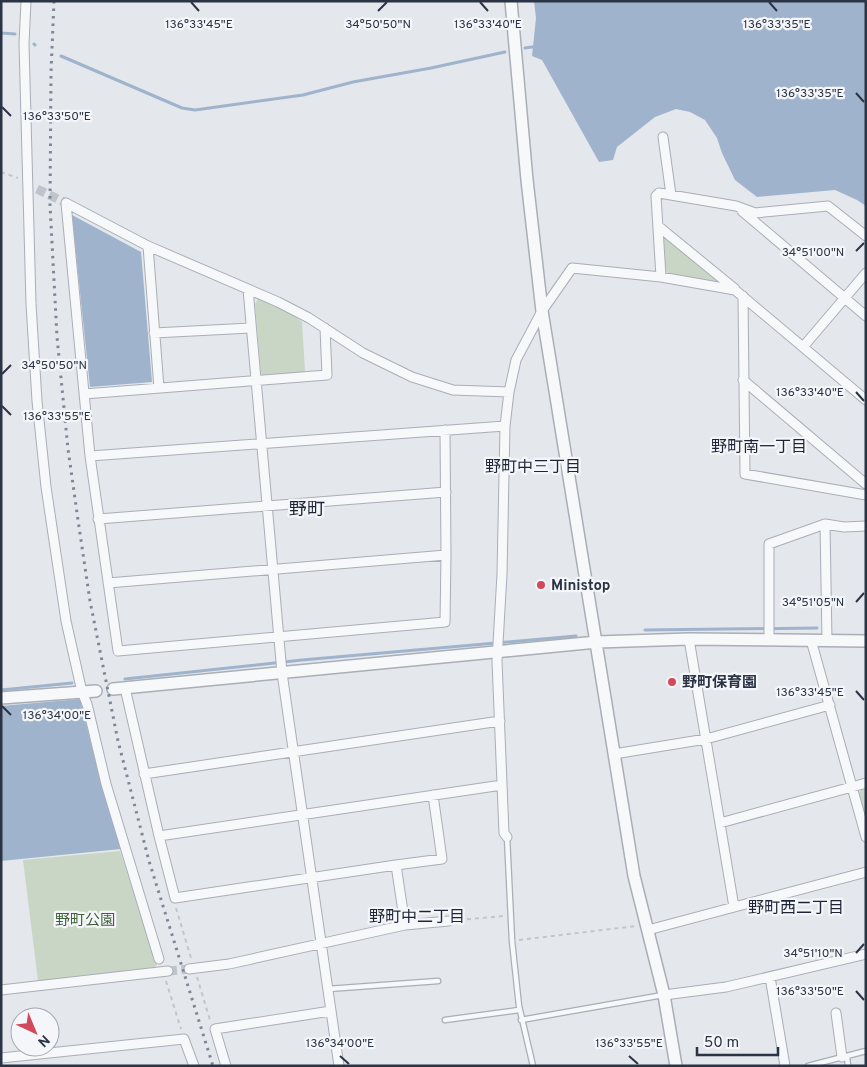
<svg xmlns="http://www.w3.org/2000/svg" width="867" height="1067" viewBox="0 0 867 1067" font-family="Overpass,'Noto Sans JP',sans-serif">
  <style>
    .green { fill: #c9d6c5 }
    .water { fill: #9fb4cc }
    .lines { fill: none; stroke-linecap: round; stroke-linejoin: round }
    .stream { stroke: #9fb4cc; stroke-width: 3 }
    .minor-tunnel { stroke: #bfc3cb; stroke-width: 9; stroke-dasharray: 9 4.5; stroke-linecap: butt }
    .service-casing { stroke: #a9aeb7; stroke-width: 7 }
    .minor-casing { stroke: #a9aeb7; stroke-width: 11 }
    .tertiary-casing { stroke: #a9aeb7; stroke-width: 14 }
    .path { stroke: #c2c5cb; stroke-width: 2; stroke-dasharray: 4 4; stroke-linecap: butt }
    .service { stroke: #f7f8fa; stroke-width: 4.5 }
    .minor { stroke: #f7f8fa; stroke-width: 9 }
    .tertiary { stroke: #f7f8fa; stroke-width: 11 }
    .rail { stroke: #7d8696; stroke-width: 3; stroke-dasharray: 2.5 5; stroke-linecap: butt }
    .ticks { fill: none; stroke: #2b3445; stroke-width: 2 }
    .poi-dot { fill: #d1495b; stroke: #f4f6f9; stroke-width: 2 }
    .labels { text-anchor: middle; stroke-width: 4.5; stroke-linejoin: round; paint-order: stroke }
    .poi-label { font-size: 15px; font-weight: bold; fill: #2b3445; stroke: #f4f6f9; text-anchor: start }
    .park-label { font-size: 15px; fill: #3f6138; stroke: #f4f6f9 }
    .neighbourhood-label { font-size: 16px; fill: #1d2536; stroke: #f4f6f9 }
    .quarter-label { font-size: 18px; fill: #1d2536; stroke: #f4f6f9 }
    .ticks-label { font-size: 12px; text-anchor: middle; fill: #2b3445; stroke: #f4f6f9; stroke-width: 4.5; stroke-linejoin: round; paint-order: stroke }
  </style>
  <rect width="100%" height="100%" fill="#e4e7ec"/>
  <path class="green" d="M666,236L721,283L669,275L665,270L662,237Z
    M259,297L280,306L302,322L305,372L264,377L261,373L255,304Z
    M866,787V820L858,794L862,788Z
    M120,851L157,965L154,968L38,981L23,860Z"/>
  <path class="water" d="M534,1H866V206L857,200L835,190L757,197L735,180L722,153L717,138L705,120L690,112L676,109L655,117L617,147L613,160L599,162L542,60L532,56L536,18Z
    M72,215L141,252L152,382L90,387Z
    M80,699L102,787L121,849L1,861V706Z"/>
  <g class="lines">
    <path class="stream" d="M1,33L15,34
      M34,44L35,45
      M525,48L532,47
      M61,56L182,108L195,110L303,95L353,82L431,68L505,52
      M645,630L817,628
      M125,679L302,660L576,636
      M1,690L72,683"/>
    <path class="minor-tunnel" d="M37,189L66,203
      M168,971L189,969"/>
    <defs>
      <path id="service" d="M507,837L512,941L519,1006L533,1066
        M328,989L438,981
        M445,1020L519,1010
        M521,1020L663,995
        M847,1056L848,1066
        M808,1066L866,1051"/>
      <path id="minor" d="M26,1L24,44L31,304L37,401L46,487L66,621L82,692L87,704L106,784L159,959
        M663,137L671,195
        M66,203L90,456L118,651L445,622L446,555L445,430
        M66,203L148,246L278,302L309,318L363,353L412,377L453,390L509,392
        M742,211L866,316
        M658,226L735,289
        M148,246L159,388
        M661,277L656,196L659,193L736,206L755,213L828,206L866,236
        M248,289L282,673L339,1066
        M743,296L745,474L866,495
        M154,333L251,328
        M803,347L866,273
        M743,380L866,484
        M84,394L327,375L325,328
        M90,456L505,426
        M98,519L446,492
        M108,583L446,555
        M689,639L734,907
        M769,639V544L825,524
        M811,640L866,837
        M827,641L825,524L844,527L866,526
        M125,688L159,836
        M614,754L706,739L830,705
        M144,774L500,721
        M720,823L866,783
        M507,837L504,833L497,661L502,574L505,426L509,392L516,360L542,311L572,268L661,277L735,290L866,400
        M396,865L442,859L433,795
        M405,925L449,921
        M648,930L866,872
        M189,969L229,964L405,925L396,865L175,898L159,836L502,785
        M770,977L785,1066
        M1,990L168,971
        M664,995L726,987L866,954
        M836,1013L842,1057
        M1,1058L184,1039L194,1066
        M226,1066L215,1029L331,1011"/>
      <path id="tertiary" d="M511,1L527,180L542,311L634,876L664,995L676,1066
        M113,689L597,642L689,639L866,641
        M1,698L96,691"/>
    </defs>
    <use href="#service" class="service-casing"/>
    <use href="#minor" class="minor-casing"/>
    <use href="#tertiary" class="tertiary-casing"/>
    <path class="path" d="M1,172L18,178
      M176,908L191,958
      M459,920L504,916
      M519,940L636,926
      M197,977L210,1020
      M166,981L181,1029"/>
    <use href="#service" class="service"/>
    <use href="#minor" class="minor"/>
    <use href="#tertiary" class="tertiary"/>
    <path class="rail" d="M54,1L51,72L50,205L57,337L68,449L78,520L90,601L118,741L149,861L213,1066"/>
  </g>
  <path class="ticks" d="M191,2L199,11M480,2L488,11M769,2L777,11M378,11L387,2M856,93L864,102M2,107L11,116M856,251L864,243M2,374L11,365M856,392L864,401M2,406L11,415M856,602L864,593M856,691L864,700M2,706L11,715M856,953L864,944M856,991L864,1000M340,1056L349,1064M629,1056L638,1064"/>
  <g class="poi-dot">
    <circle cx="541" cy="585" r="5"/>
    <circle cx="672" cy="682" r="5"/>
  </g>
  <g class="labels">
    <g class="poi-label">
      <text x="551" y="590">Ministop</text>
      <text x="682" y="687">野町保育園</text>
    </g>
    <g class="park-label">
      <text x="85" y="925">野町公園</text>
    </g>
    <g class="neighbourhood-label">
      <text x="759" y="452">野町南一丁目</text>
      <text x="533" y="472">野町中三丁目</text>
      <text x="796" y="913">野町西二丁目</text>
      <text x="417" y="922">野町中二丁目</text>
    </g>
    <g class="quarter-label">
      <text x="307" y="515">野町</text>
    </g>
  </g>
  <g class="ticks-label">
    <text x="378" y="28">34°50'50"N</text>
    <text x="199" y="28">136°33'45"E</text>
    <text x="488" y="28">136°33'40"E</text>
    <text x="777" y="28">136°33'35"E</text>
    <text x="810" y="97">136°33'35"E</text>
    <text x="57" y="120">136°33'50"E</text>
    <text x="813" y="256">34°51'00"N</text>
    <text x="54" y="369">34°50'50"N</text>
    <text x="810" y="396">136°33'40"E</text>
    <text x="57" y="420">136°33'55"E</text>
    <text x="813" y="606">34°51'05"N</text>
    <text x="810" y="696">136°33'45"E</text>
    <text x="57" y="719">136°34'00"E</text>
    <text x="813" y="957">34°51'10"N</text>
    <text x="810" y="995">136°33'50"E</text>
    <text x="340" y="1047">136°34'00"E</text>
    <text x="629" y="1047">136°33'55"E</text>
  </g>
  <rect width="867" height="1067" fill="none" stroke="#2b3445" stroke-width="5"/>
  <g transform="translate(35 1032) rotate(136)"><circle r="24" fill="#f4f6f9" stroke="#a4a8b1"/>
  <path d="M0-4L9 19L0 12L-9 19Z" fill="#d1495b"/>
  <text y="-8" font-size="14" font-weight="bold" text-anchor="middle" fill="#2b3445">N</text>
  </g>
  <path d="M697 1047v8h81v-8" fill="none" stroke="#2b3445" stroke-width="2.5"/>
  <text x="704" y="1047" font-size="15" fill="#2b3445" stroke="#f4f6f9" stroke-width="4" paint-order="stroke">50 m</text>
</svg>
